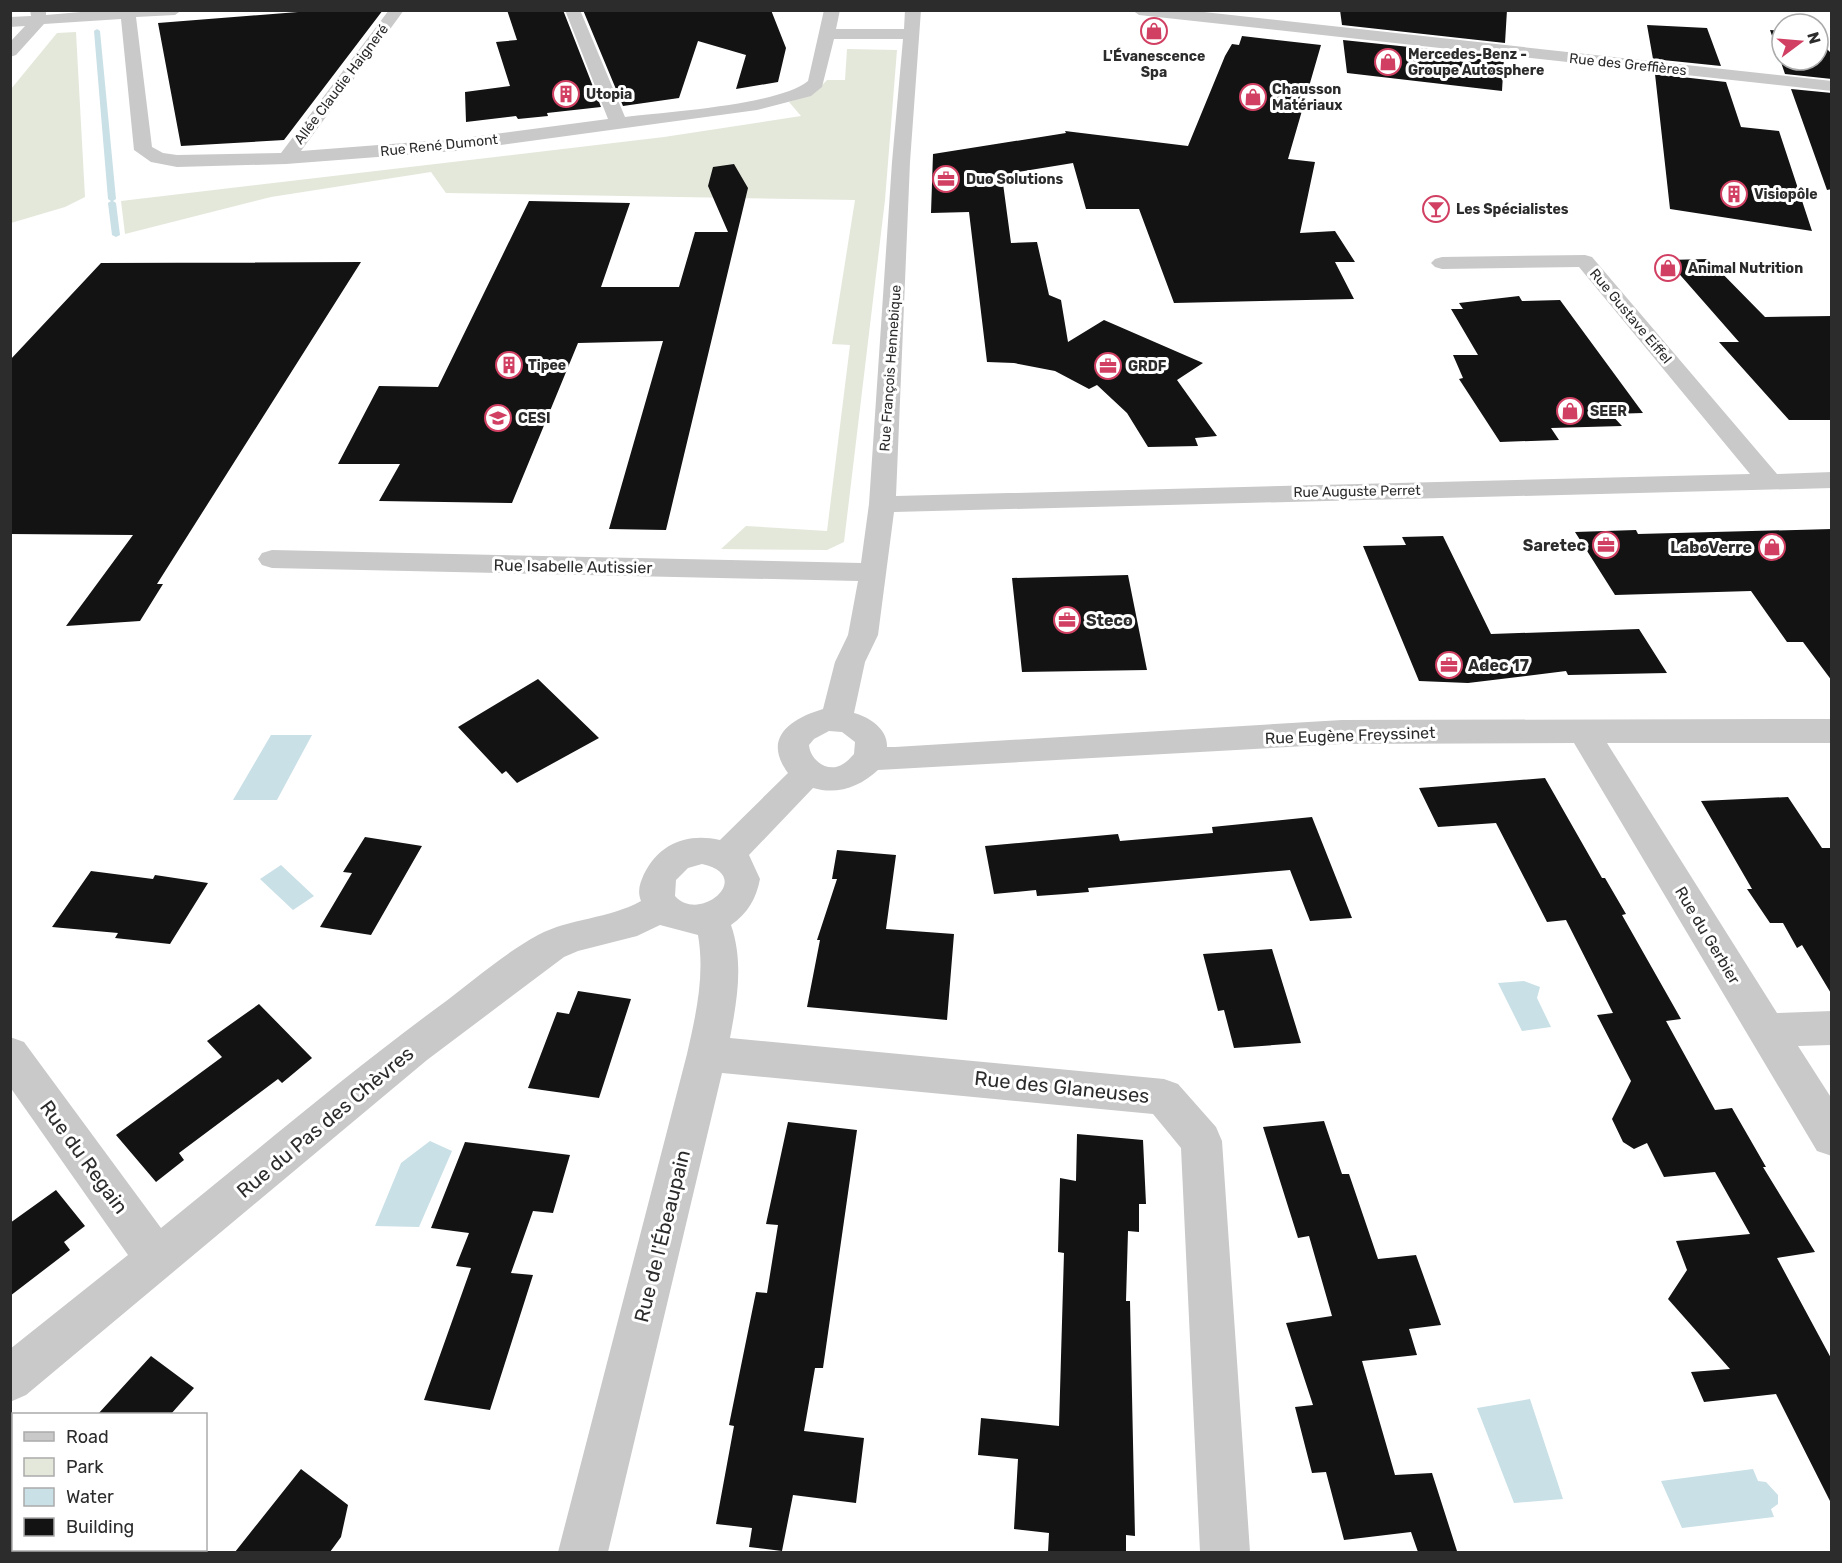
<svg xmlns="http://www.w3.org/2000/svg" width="1842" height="1563" viewBox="0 0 1842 1563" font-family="Rubik,sans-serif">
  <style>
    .green { fill: #e4e8db }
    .water { fill: #c9e0e6 }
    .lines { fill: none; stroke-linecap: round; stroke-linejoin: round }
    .stream { fill: #c9e0e6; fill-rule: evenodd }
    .building { fill: #131313 }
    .minor { fill: #c9c9c9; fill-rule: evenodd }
    .labels { text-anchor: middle; stroke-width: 6; stroke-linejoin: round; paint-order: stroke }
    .far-poi-label { font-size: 14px; font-weight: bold; fill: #2c2c2c; stroke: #fff; text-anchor: start }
    .far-street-label { font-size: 14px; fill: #2c2c2c; stroke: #fff }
    .poi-label { font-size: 16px; font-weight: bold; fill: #2c2c2c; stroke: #fff; text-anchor: end }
    .street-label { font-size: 16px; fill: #2c2c2c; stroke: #fff }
    .near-street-label { font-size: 20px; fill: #2c2c2c; stroke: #fff }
  </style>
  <rect width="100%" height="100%" fill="#fff"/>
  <path class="green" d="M76,32L85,197L65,207L11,223V89L57,33Z
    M847,49L897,50L885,200L844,542L827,550L721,549L746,526L827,531L850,345L832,344L855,200L446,193L431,172L271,197L125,234L121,201L664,137L801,116L789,102L816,91L827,80H845Z"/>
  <path class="water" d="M271,735H312L277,800H233Z
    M281,865L314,896L293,910L260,879Z
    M1524,981L1540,987L1537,998L1551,1027L1522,1031L1498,983Z
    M430,1141L452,1151L419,1227L375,1226L401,1163Z
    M1530,1399L1563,1499L1514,1503L1477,1408Z
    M1753,1469L1758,1481L1766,1482L1778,1495V1504L1771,1509L1774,1517L1682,1528L1661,1481Z"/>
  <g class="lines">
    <path class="stream" d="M97,29L100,31L116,199L113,201L116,203L120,235L116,237L112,235L108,203L111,201L108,199L94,31Z"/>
  </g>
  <path class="building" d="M323,10H383L284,140L181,146L158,23Z
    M507,10H563L601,107L547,113L548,116L518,119L516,116L466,122L465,92L510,86L496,42L517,40Z
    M583,10H771L786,48L778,82L736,89L746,55L698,41L679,98L623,106Z
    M1340,10H1507L1505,43L1342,25Z
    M1647,25L1707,28L1721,66L1653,59Z
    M1770,30L1782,31V60H1818V40L1832,54V79L1785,74Z
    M1242,36L1321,45L1288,159L1315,162L1300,233L1335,231L1355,262H1335L1354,299L1174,303L1139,209H1086L1073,163L1018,172V176H1002L1011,243L1037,242L1049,295L1061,300L1068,342L1104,320L1203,363L1177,380L1217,436L1195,438L1198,446L1148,447L1127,413L1097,385L1089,389L1055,371L1014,363L987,362L969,212L931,213L933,154L1066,133L1065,131L1188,146L1225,56L1232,44L1239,45Z
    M1343,40L1504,57L1502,91L1347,73Z
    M1655,74L1726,82L1741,127L1779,131L1812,231L1670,209Z
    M1791,89L1832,93V189L1827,190Z
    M734,164L748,188L666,530L609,529L663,341L578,343L512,503L379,501L400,464H338L379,386L438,387L529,201L630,203L601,287H679L695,232H728L708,186L713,167Z
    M1708,259L1765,317L1832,316V420H1789L1719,342H1739L1667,260Z
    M361,262L157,584H163L140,621L66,626L133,535L10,534V360L101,263Z
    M1519,296L1522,301L1560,300L1643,413L1611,414L1622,426L1551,428L1559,440L1500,442L1459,379L1463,378L1453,355H1478L1451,309H1463L1459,303Z
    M1832,529V681L1803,642H1787L1751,591L1615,595L1575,532L1636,530L1638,534Z
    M1443,536L1491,634L1639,629L1667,673L1568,675L1566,671L1468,683L1419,681L1363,546L1406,545L1402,537Z
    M1128,575L1147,670L1022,672L1012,578Z
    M538,679L599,738L517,783L506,771L502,774L458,727Z
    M1545,778L1602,878H1605L1626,914L1622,915L1681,1019L1666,1021L1715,1110L1732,1108L1766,1167H1763L1815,1252L1777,1258L1832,1360V1505L1776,1394L1704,1402L1691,1372L1730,1369L1668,1299L1687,1270L1676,1241L1750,1234L1715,1172L1664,1177L1647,1143L1634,1149L1623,1142L1612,1119L1631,1081L1597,1015L1613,1013L1566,920L1547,922L1496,823L1438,827L1419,788Z
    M1788,797L1822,848H1832V995L1802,945L1797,948L1783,923H1770L1747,889H1752L1701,801Z
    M1312,817L1352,918L1310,921L1290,870L1088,888L1089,892L1065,894L1037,896L1036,890L994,894L985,846L1118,834L1120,841L1213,833L1212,827Z
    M365,837L422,846L371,935L320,927L352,873L343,872Z
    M837,850L896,855L886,929L954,934L947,1020L807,1007L820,940H817L837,879H832Z
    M91,871L153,879L155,875L208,883L170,944L115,938L118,933L52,927Z
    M1272,949L1301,1043L1234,1048L1224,1010L1218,1011L1203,954Z
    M578,991L631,999L599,1098L528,1088L557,1012L569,1014Z
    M259,1004L312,1058L282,1083L278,1079L179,1153L184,1160L156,1182L116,1135L222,1057L207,1041Z
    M1324,1121L1342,1174H1349L1378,1259L1416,1255L1441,1325L1409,1329L1417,1355L1362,1361L1395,1475L1432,1473L1457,1551L1418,1552L1411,1532L1344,1540L1326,1472L1312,1473L1295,1407L1313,1405L1286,1323L1332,1316L1309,1236L1298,1238L1263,1127Z
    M788,1122L857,1130L823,1368H815L804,1431L864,1438L856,1503L793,1495L782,1551L749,1547L752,1528L716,1524L734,1426L729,1425L756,1292L767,1293L778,1225L766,1224Z
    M1077,1134L1143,1140L1146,1204H1139V1232L1128,1231L1126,1301H1130L1135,1536L1126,1535V1552H1048L1049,1533L1014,1529L1018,1459L978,1455L981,1418L1059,1426L1064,1253L1058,1252L1060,1178L1076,1181Z
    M465,1142L570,1155L553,1213L533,1211L511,1273L533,1275L490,1410L424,1400L471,1268L456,1266L469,1233L431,1228Z
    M56,1190L85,1226L64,1242L70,1250L10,1296V1223Z
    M151,1356L194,1388L171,1414H98Z
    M301,1469L348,1505L341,1537L330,1552H235Z"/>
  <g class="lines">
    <path class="minor" d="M30,10H46V15L104,10H182L175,15L136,17L152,147L163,153L177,155L281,153L389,10H404L301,151L456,139L608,119L565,10H580L625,117C667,112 779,105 808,81L824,10H840L836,29H904L905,10H921L910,162L896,496L1750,474L1579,267L1442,269L1435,267L1431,263L1435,259L1442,257L1585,255L1592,257L1777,474L1832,472V488L894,512L878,635L865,662L854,713C869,717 888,729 887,747H895L1342,720L1832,719V743H1607L1777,1013L1832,1011V1045L1798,1046L1832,1099V1156L1817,1151L1574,743L1342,744L878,770C860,787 837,795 813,788L749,855L760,879C756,899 748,913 731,925C744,963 737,1000 730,1038L1164,1079L1178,1084L1216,1127L1222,1141L1250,1552H1200L1181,1148L1153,1114L722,1073L608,1552H558L687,1054C696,1014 705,976 698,935L660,925L637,936L578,951L564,957L427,1060L26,1395L10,1402V1349L128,1255L10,1087V1037L24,1042L161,1228C253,1154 343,1077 438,1007C471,983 503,954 538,935C570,918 609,919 641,901C637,891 640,883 644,874C660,843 687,833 720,840L788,773C762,738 790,719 823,709L835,662L848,635L858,581L272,568L262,565L258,559L262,553L272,550L861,563L869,504L892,162L903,39H834L822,87L811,96L757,110L456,151L286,164L177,167L151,162L134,150L121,19L44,24L16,55L10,57V42L25,26L10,27V17L31,16ZM829,731L842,732L855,742L854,754C851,757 847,762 843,764C828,774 810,760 809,745L814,739ZM702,864C756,876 700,924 675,896L676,880L688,868Z
      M1132,10H1186L1832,81V91L1139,15Z"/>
  </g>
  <defs>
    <symbol id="shop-ring" viewBox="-11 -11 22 22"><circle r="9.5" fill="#fff" stroke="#d14063" stroke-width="1.5"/><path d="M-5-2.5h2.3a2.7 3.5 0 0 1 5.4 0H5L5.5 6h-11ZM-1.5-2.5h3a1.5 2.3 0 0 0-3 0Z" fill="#d14063"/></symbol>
    <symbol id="building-ring" viewBox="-11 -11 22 22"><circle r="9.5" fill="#fff" stroke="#d14063" stroke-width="1.5"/><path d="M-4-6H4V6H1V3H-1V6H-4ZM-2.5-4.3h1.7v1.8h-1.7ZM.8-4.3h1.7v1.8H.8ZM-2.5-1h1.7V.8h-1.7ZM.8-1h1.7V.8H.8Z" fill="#d14063"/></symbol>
    <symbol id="office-ring" viewBox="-11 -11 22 22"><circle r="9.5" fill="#fff" stroke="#d14063" stroke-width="1.5"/><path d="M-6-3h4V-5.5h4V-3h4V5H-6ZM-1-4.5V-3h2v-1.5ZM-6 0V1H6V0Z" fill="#d14063"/></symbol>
    <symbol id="bar-ring" viewBox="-11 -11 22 22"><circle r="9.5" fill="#fff" stroke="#d14063" stroke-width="1.5"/><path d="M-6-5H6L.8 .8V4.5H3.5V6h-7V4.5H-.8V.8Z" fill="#d14063"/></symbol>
    <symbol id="university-ring" viewBox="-11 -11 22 22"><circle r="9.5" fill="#fff" stroke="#d14063" stroke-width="1.5"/><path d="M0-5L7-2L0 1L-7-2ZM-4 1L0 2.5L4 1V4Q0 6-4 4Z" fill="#d14063"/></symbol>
  </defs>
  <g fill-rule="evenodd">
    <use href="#shop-ring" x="1139" y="16" width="30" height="30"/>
    <use href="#shop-ring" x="1373" y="47" width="30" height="30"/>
    <use href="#building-ring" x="551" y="79" width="30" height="30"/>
    <use href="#shop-ring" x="1238" y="82" width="30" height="30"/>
    <use href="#office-ring" x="931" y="164" width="30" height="30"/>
    <use href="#building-ring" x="1719" y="179" width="30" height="30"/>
    <use href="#bar-ring" x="1421" y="194" width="30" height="30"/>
    <use href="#shop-ring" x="1653" y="253" width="30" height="30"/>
    <use href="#building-ring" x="494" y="350" width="30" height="30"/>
    <use href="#office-ring" x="1093" y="351" width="30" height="30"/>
    <use href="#shop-ring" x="1555" y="396" width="30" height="30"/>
    <use href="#university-ring" x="483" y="403" width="30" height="30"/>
    <use href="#office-ring" x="1591" y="530" width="30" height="30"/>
    <use href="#shop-ring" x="1757" y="532" width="30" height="30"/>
    <use href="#office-ring" x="1052" y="605" width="30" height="30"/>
    <use href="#office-ring" x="1434" y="650" width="30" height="30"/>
  </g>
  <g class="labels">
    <g class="far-poi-label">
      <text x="1408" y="59">Mercedes-Benz -<tspan x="1408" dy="16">Groupe Autosphere</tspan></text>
      <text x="1154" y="61" text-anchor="middle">L'Évanescence<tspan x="1154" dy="16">Spa</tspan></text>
      <text x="1272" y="94">Chausson<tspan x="1272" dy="16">Matériaux</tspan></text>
      <text x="586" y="99">Utopia</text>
      <text x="966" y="184">Duo Solutions</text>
      <text x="1754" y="199">Visiopôle</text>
      <text x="1456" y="214">Les Spécialistes</text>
      <text x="1688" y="273">Animal Nutrition</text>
      <text x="528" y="370">Tipee</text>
      <text x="1128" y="371">GRDF</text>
      <text x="1590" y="416">SEER</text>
      <text x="518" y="423">CESI</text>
    </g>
    <g class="far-street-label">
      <text transform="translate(1628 64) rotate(6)" y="5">Rue des Greffières</text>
      <text transform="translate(341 84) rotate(-53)" y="5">Allée Claudie Haigneré</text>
      <text transform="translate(439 145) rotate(-6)" y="5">Rue René Dumont</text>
      <text transform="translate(1631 316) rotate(50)" y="5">Rue Gustave Eiffel</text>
      <text transform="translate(890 368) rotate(-86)" y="5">Rue François Hennebique</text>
      <text transform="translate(1357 491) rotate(-1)" y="5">Rue Auguste Perret</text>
    </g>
    <g class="poi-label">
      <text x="1586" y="551">Saretec</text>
      <text x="1752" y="553">LaboVerre</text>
      <text x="1086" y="626" text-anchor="start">Steco</text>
      <text x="1468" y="671" text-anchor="start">Adec 17</text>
    </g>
    <g class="street-label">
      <text transform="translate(573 566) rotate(1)" y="6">Rue Isabelle Autissier</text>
      <text transform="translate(1350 735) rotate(-2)" y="6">Rue Eugène Freyssinet</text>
      <text transform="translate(1708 935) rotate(59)" y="6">Rue du Gerbier</text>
    </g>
    <g class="near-street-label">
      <text transform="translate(1062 1087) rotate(6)" y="7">Rue des Glaneuses</text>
      <text transform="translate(325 1122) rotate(-40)" y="7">Rue du Pas des Chèvres</text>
      <text transform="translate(84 1157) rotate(54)" y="7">Rue du Regain</text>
      <text transform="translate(662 1236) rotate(-76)" y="7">Rue de l'Ébeaupain</text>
    </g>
  </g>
  <rect width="1842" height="1563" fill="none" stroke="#2c2c2c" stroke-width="24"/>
  <rect x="12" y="1413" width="195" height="138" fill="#ffffff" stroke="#ababab" stroke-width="1.5"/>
  <rect x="24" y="1432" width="30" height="9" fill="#c9c9c9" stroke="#ababab" stroke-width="1.5"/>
  <text x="66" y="1443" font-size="18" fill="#2c2c2c">Road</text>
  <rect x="24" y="1458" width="30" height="18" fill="#e4e8db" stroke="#ababab" stroke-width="1.5"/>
  <text x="66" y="1473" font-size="18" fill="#2c2c2c">Park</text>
  <rect x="24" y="1488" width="30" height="18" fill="#c9e0e6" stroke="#ababab" stroke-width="1.5"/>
  <text x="66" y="1503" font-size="18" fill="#2c2c2c">Water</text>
  <rect x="24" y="1518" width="30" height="18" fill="#131313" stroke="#ababab" stroke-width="1.5"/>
  <text x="66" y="1533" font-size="18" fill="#2c2c2c">Building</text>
  <g transform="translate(1800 42) rotate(74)"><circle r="28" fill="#ffffff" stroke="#ababab" stroke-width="1.5"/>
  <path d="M0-4.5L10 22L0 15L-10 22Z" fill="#d14063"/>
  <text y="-9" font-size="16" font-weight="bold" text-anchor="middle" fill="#2c2c2c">N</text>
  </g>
</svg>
